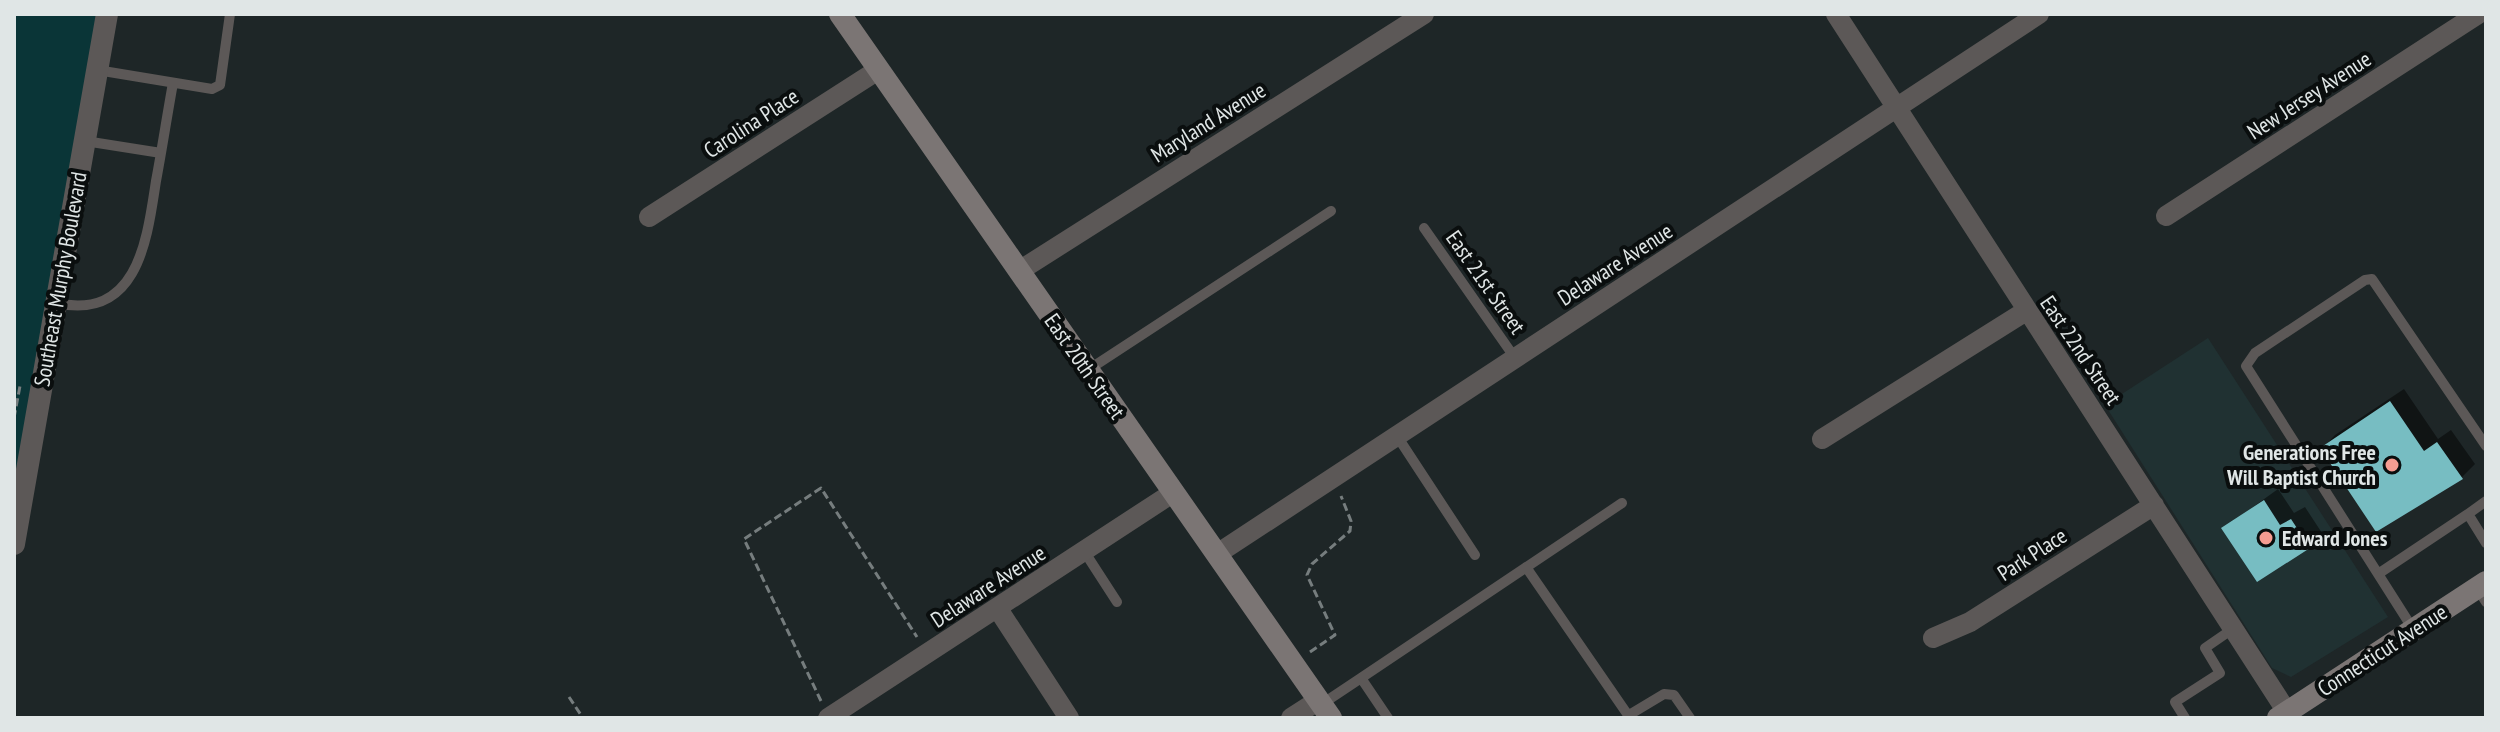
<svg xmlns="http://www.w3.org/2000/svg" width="2500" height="732" viewBox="0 0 2500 732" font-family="'PT Sans Narrow',sans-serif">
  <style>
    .built { fill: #203132 }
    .green { fill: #0a3537 }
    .shadow { fill: #0007 }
    .building { fill: #77bdc2 }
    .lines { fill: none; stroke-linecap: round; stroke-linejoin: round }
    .path { stroke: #767d7e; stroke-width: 3; stroke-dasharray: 8 4; stroke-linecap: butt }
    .service { stroke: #5c5857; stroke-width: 10 }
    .minor { stroke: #5c5857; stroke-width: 20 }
    .tertiary { stroke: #5c5857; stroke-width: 22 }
    .secondary { stroke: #7b7574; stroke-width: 22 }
    .poi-dot { fill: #f59c91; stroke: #0a0e0e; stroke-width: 3 }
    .labels { text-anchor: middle; stroke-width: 8; stroke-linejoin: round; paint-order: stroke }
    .street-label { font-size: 22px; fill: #e0e6e6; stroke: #0a0e0e }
    .poi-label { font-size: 22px; font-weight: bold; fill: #e0e6e6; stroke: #0a0e0e; text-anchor: end }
  </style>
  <rect width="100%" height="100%" fill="#1e2627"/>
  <path class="built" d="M2208,338L2388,617L2291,677L2272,668L2105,405Z"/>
  <path class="green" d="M14,14H98L14,485Z"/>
  <path class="shadow" d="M2404,389L2438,439L2451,430L2475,464L2462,477L2322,449L2335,435Z
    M2278,489L2294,513L2305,507L2322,533L2308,547L2224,528Z"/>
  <path class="building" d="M2390,401L2424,451L2437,442L2463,479L2376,532L2320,448Z
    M2264,500L2280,525L2291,519L2310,548L2257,582L2221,528Z"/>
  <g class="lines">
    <path class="path" d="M14,418L20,386
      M1310,652L1335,635L1307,575L1312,564L1350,531L1351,521L1341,496
      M569,697L583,718
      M821,701L744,539L821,488L917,637"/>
    <path class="service" d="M97,70L212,89L220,85L230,14
      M85,141L161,153
      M1424,228L1515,358
      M56,303C138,321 147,240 156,181C162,149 167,116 173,83
      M1088,370L1331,211
      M1397,436L1475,555
      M2486,501L2468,514L2486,543
      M1084,551L1117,602
      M1526,567L1630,718
      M2378,574L2468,514
      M2477,588L2486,602
      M2413,629L2246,366L2255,353L2365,280L2372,279L2486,446
      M1361,678L1622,503
      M1322,704L1361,678L1388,718
      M1629,715L1664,694L1674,695L1690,718
      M2185,718L2175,702L2220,673L2205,648L2234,628"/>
    <path class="minor" d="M1836,14L2287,712
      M2166,216L2478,14
      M649,217L878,70
      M1019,271L1424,14
      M1822,439L2026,311
      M1217,554L2039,14
      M998,609L1069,718
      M1933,638L1970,622L2154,505
      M828,718L1174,492
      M1291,718L1319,700"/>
    <path class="tertiary" d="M14,544L107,14"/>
    <path class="secondary" d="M840,14L1331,718
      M2278,718L2486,582"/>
  </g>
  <g class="poi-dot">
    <circle cx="2392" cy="465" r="8"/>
    <circle cx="2266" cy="538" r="8"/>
  </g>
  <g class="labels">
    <g class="street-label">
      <text transform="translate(2309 95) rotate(-33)" y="8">New Jersey Avenue</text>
      <text transform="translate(1208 122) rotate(-32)" y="8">Maryland Avenue</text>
      <text transform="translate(751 123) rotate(-33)" y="8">Carolina Place</text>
      <text transform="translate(1615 264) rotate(-33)" y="8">Delaware Avenue</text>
      <text transform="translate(60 279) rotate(-80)" y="8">Southeast Murphy Boulevard</text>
      <text transform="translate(1486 282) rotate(55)" y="8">East 21st Street</text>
      <text transform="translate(2081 350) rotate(56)" y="8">East 22nd Street</text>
      <text transform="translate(1085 366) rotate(55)" y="8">East 20th Street</text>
      <text transform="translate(2032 554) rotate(-33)" y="8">Park Place</text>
      <text transform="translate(988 586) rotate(-33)" y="8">Delaware Avenue</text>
      <text transform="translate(2382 650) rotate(-33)" y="8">Connecticut Avenue</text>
    </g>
    <g class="poi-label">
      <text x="2376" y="460">Generations Free<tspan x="2376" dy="25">Will Baptist Church</tspan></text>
      <text x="2282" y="546" text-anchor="start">Edward Jones</text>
    </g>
  </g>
  <rect width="2500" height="732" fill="none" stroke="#e0e6e6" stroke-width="32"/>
</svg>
